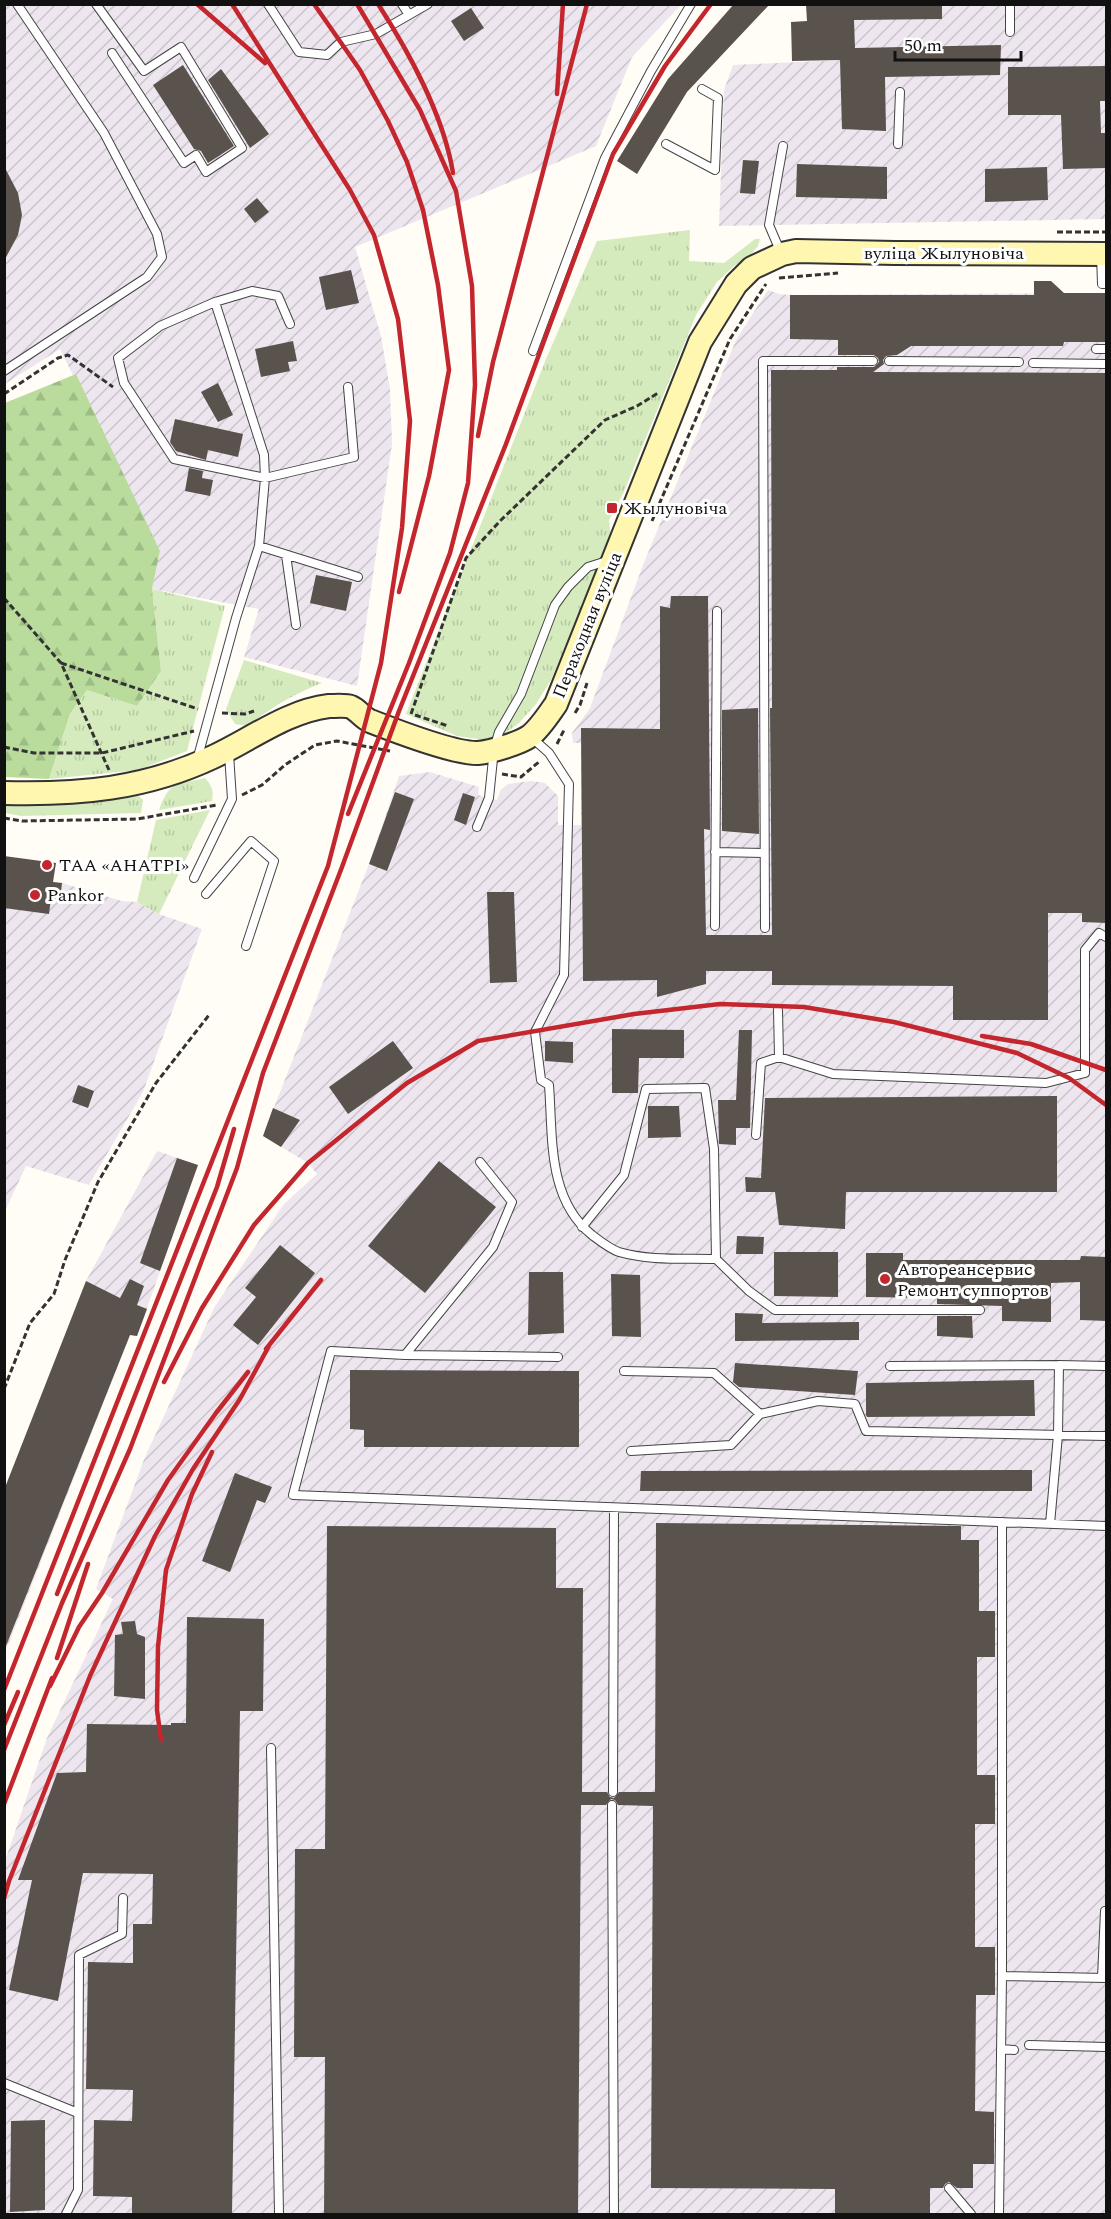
<svg xmlns="http://www.w3.org/2000/svg" width="1111" height="2219" viewBox="0 0 1111 2219" font-family="Spectral,serif">
  <style>
    .industrial { fill: url(#industrial-furrows) }
    .grass { fill: url(#grass-tufts) }
    .forest { fill: url(#forest-firs) }
    .building { fill: #5a524d }
    .lines { fill: none; stroke-linecap: round; stroke-linejoin: round }
    .lane-casing { stroke: #444; stroke-width: 10 }
    .secondary-casing { stroke: #333; stroke-width: 26 }
    .path { stroke: #333; stroke-width: 3; stroke-dasharray: 6 3; stroke-linecap: butt }
    .lane { stroke: #fff; stroke-width: 8 }
    .secondary { stroke: #fff6b0; stroke-width: 22 }
    .rail { stroke: #c4262e; stroke-width: 4.5 }
    .poi-dot { fill: #c4262e; stroke: #fff; stroke-width: 2 }
    .labels { text-anchor: middle; stroke-width: 6; stroke-linejoin: round; paint-order: stroke }
    .street-label { font-size: 18px; fill: #111; stroke: #fff }
    .poi-label { font-size: 18px; fill: #111; stroke: #fff; text-anchor: start }
  </style>
  <defs>
    <pattern id="industrial-furrows" width="10" height="10" patternUnits="userSpaceOnUse" patternTransform="scale(1.5)"><rect width="10" height="10" fill="#eee6ef"/><path d="M-1 1l2-2M0 10L10 0M9 11l2-2" fill="none" stroke="#cbc4cc"/></pattern>
    <pattern id="grass-tufts" width="24" height="20" patternUnits="userSpaceOnUse" patternTransform="scale(1.5)"><rect width="24" height="20" fill="#d5ebbd"/><path d="M3 7l-1-3M5 7V3M7 7l1-3M15 17l-1-3M17 17v-4M19 17l1-3" fill="none" stroke="#b6c8a1"/></pattern>
    <pattern id="forest-firs" width="22" height="20" patternUnits="userSpaceOnUse" patternTransform="scale(1.5)"><rect width="22" height="20" fill="#b9dc9c"/><path d="M5 1l3.5 6h-7zM16 11l3.5 6h-7z" fill="#9ebc85"/></pattern>
  </defs>
  <rect width="100%" height="100%" fill="#fffdf5"/>
  <path class="industrial" d="M5,5H681L632,57L596,146L355,247L381,336L390,389L392,444L357,686L244,657L259,609L152,589L160,551L60,349L5,384Z
    M806,5H1106V219L719,226L724,90L733,65L840,60L839,18L807,20Z
    M768,290L779,294L790,295L1106,293V2214H5V1861L47,1738L113,1599L96,1589L145,1457L215,1306L284,1204L317,1174L308,1163L263,1136L369,864L399,776L430,772L479,787L478,795L497,800L501,790L508,784L531,781L545,783L558,796V825H581V743H573L572,733L590,708L643,565L736,340Z
    M5,874L62,883L122,901L137,902L159,914L202,929L143,1092L89,1185L26,1166L5,1211Z
    M157,1151L198,1165L137,1336L130,1335L5,1653V1490L86,1281Z"/>
  <path class="grass" d="M690,230L689,261L724,263L755,239H760L758,246L749,257L734,266L717,282L696,315L623,494L609,520L611,540L551,680L536,704L518,724L502,735L485,740L457,736L406,714L546,359L597,241Z
    M152,589L225,606L187,751L138,770L49,779L70,714L87,690L137,706L161,671Z
    M244,660L322,683C294,694 271,707 248,726L235,724L226,709Z
    M205,778C212,786 214,791 212,801L159,810C170,780 176,785 205,778Z
    M135,793L143,800L141,813L21,816L5,813V801Z
    M210,810L159,914L137,902L156,820Z"/>
  <path class="forest" d="M76,374L160,551L152,589L161,671L137,706L87,690L70,714L49,779L5,777V403Z"/>
  <path class="building" d="M734,4H770L687,92L637,174L617,161L668,79Z
    M806,4H942V19L854,20L855,48L1001,45L1000,75L885,77L886,131L842,129L840,60L792,61L791,22L807,21Z
    M471,8L484,28L464,41L451,21Z
    M183,65L234,146L208,163L201,151L194,149L153,85Z
    M1107,66V101H1100L1101,133H1107V168L1063,169L1061,115H1008V67Z
    M221,69L269,134L250,148L208,80Z
    M743,160L759,161L755,194L740,193Z
    M797,164L887,167V199L796,197Z
    M4,166L18,193L22,215L18,235L4,261Z
    M1047,167L1048,200L985,202V169Z
    M257,198L269,212L255,223L244,209Z
    M351,270L359,303L326,310L319,277Z
    M1034,281H1051L1064,293H1107V342H1064L1063,346H911L897,355L886,356L883,360L884,364L873,372L1107,373V923L1082,922V913H1048V1020H953V986L772,985V971H706V984L657,997V980L583,981L581,728L660,729V606L670,608L671,596H708L710,830L704,829L706,935H772L770,708H772L771,370H837V367H874L879,362L878,358L874,355H838V340L790,339V295H1034Z
    M293,341L297,361L288,362L290,371L261,377L255,349Z
    M218,383L233,415L218,422L201,392Z
    M175,419L243,434L238,457L208,450L206,460L176,451L170,442Z
    M189,468L203,471L202,478L213,480L210,496L185,491Z
    M316,575L352,582L346,611L310,603Z
    M758,708L759,834L722,831V710Z
    M395,792L414,799L387,871L369,864Z
    M463,793L475,797L466,825L454,820Z
    M4,856L56,863L53,882L62,883L60,900L51,898L49,914L4,908Z
    M487,892H514L517,982L490,983Z
    M612,1029L684,1030V1058H639L638,1093H612Z
    M739,1030H752L750,1128H736V1145L719,1144L718,1100H736Z
    M393,1041L413,1068L348,1114L329,1087Z
    M545,1041L573,1042V1063L545,1061Z
    M78,1085L94,1091L88,1108L72,1102Z
    M1057,1096V1192H846L845,1229L779,1225L775,1192H746L745,1177L761,1178L765,1098Z
    M648,1106H679L681,1137L648,1138Z
    M273,1108L300,1120L281,1147L263,1136Z
    M177,1158L198,1165L160,1271L140,1263Z
    M439,1161L496,1207L425,1293L368,1246Z
    M737,1236L764,1237L763,1254H736Z
    M280,1245L315,1273L258,1345L233,1325L256,1297L245,1288Z
    M774,1252H838V1297L774,1296Z
    M866,1253H903V1260H1080L1081,1256L1107,1257V1321L1080,1320V1282L1051,1283V1322L1002,1321V1306L937,1304V1298L866,1297Z
    M529,1272H563L564,1333L528,1335Z
    M611,1274L640,1275L641,1337L612,1336Z
    M130,1279L144,1286L137,1305L147,1309L137,1336L130,1335L4,1651V1490L86,1281L120,1298Z
    M735,1313L763,1314L762,1323L859,1322V1340L735,1341Z
    M937,1316H972L973,1338L937,1336Z
    M735,1363L858,1371L855,1395L739,1387L733,1382Z
    M350,1370L579,1371V1447H364V1430L350,1429Z
    M1034,1380L1035,1416L867,1417L866,1415V1383Z
    M1032,1470V1491H640L641,1471Z
    M235,1473L272,1487L265,1503L257,1500L230,1572L202,1561Z
    M656,1523L961,1526V1540H979V1611H995V1657H977V1775H995V1824H975V1947H995V1995H976L975,2111L994,2112V2164H973V2188H957L949,2182L945,2184L943,2188H930V2214H835V2189L651,2188L653,1806L618,1805L615,1800L611,1799L606,1805H581L578,2214H324L325,2057H294L295,1849H325L327,1526L556,1528V1588H583L582,1792H607L610,1797L614,1798L619,1792H655Z
    M187,1617L264,1619L263,1711H240L232,2214H132V2197L93,2196L94,2120L132,2121L133,2090L86,2089L88,1962L133,1963V1924H152L153,1874L83,1873L58,2001L9,1990L32,1880H18L57,1773L86,1772L87,1724L171,1725V1723H186Z
    M135,1621L137,1634L145,1637V1699L114,1696L115,1635L123,1634L121,1622Z
    M45,2120V2210L10,2212L11,2121Z"/>
  <g class="lines">
    <defs>
      <path id="lane" d="M96,4L144,71L181,47L242,148L206,172L196,155L184,163L112,53
        M268,4L299,52L327,55L341,42L376,34L428,4
        M402,4L409,15
        M1010,4V32
        M666,144L715,170L718,98L702,89
        M898,144L900,92
        M781,253L769,225L783,146
        M1101,255L1102,284H1106
        M215,302L160,326L118,358L124,383L174,459L265,478L354,457L348,387
        M1096,349H1106
        M533,351L605,158L651,71L691,4
        M889,361L1019,362
        M1033,363L1106,364
        M4,371L147,277L162,257L157,234L104,133L17,4
        M259,546L358,577
        M286,555L296,625
        M531,737L549,753L569,784L564,975L535,1032L541,1080L549,1085C553,1137 547,1199 592,1235C600,1241 610,1249 619,1252C650,1261 684,1258 716,1259L749,1291L775,1310H980
        M197,760L236,618L259,546L265,478L264,455L215,302L252,291L278,296L290,324
        M477,827L489,798L494,749L499,732L521,694L555,605L568,587L588,567L610,560
        M715,852L764,853
        M194,878L232,799L229,754
        M206,894L251,841L274,861L246,946
        M715,926L717,611
        M765,928L763,361H873
        M778,1010L779,1057
        M756,1135L761,1063L779,1057L833,1074L1046,1083L1085,1073V950L1099,933L1106,937
        M480,1162L512,1202L493,1247L405,1355L331,1351L293,1495L1106,1526
        M582,1227L624,1175L646,1089L705,1088L714,1149L716,1259
        M405,1355L558,1357
        M1059,1365L1106,1366
        M890,1366L1059,1365L1058,1435L1050,1524
        M624,1371L714,1373L760,1414L818,1401L855,1404L866,1431L1106,1436
        M631,1451L731,1445L760,1414
        M271,1748L279,2214
        M613,1792L614,1508
        M612,1805L614,2214
        M1002,1976V1522
        M1102,1978L1105,1911
        M1029,2045L1106,2047
        M1001,2049L1014,2050
        M4,2083L78,2113
        M949,2188L971,2214
        M66,2214L78,2190L79,1955L122,1934L123,1898
        M999,2214L1002,1976L1106,1978"/>
      <path id="secondary" d="M4,793C78,795 145,789 213,757C250,740 287,711 329,706C335,706 346,705 351,707C358,710 363,718 370,721C393,730 454,754 478,753C491,752 520,743 530,736C540,728 549,714 556,704L700,342L736,284L752,268L782,254L796,251L895,253L1106,254"/>
    </defs>
    <use href="#lane" class="lane-casing"/>
    <use href="#secondary" class="secondary-casing"/>
    <path class="path" d="M1057,232H1106
      M779,278L838,273
      M4,394L58,358L68,355L113,387
      M652,521L730,339L766,284
      M4,598L61,663L109,770
      M61,663L198,709
      M222,713L245,714L254,711
      M575,713L580,705L587,683
      M411,714L466,558L500,521L605,420L637,406L658,393
      M415,715L448,726
      M557,744L565,728
      M4,747L34,753H102L194,731
      M502,774L521,777L540,761
      M242,795L262,785L285,765L315,745L337,741L390,751
      M4,818L22,821L137,819L217,805
      M4,1389L30,1323L54,1294L65,1260L98,1182L156,1083L209,1015"/>
    <use href="#lane" class="lane"/>
    <use href="#secondary" class="secondary"/>
    <path class="rail" d="M197,4L265,63
      M314,4L360,70L388,121L407,162L423,210L438,285L449,370L429,476L399,592
      M378,4C409,52 444,117 453,173
      M557,94L563,4
      M478,436L493,362L587,4
      M348,814L409,663L450,553L468,483L475,385L472,286L456,191L420,110L357,4
      M982,1036L1031,1044L1106,1070
      M266,1349L321,1280
      M164,1382L202,1308L254,1225L308,1163L407,1083L478,1041L634,1014L720,1004L804,1007L894,1022L1017,1053L1069,1078L1106,1105
      M57,1594L217,1187L234,1129
      M57,1658L88,1564
      M50,1686L79,1627L102,1593L168,1480L216,1413L248,1372
      M4,1690L328,866L381,663L402,528L410,421L398,319L374,235L350,190L232,4
      M4,1725L18,1692
      M161,1740L157,1710L158,1647L166,1570L192,1494L212,1452
      M4,1750L62,1603L130,1449L237,1168L263,1073L342,867L399,711L506,444L613,154L665,66L711,4
      M4,1804L52,1678
      M4,1898L9,1881L90,1676L155,1536L193,1469L240,1399L270,1344"/>
  </g>
  <g class="poi-dot">
    <rect x="606" y="502" width="12" height="12" rx="3"/>
    <circle cx="47" cy="865" r="6"/>
    <circle cx="35" cy="895" r="6"/>
    <circle cx="885" cy="1279" r="6"/>
  </g>
  <g class="labels">
    <g class="street-label">
      <text x="944" y="259">вуліца Жылуновіча</text>
      <text transform="translate(587 625) rotate(-68)" y="6">Пераходная вуліца</text>
    </g>
    <g class="poi-label">
      <text x="624" y="514">Жылуновіча</text>
      <text x="59" y="871">ТАА «АНАТРI»</text>
      <text x="47" y="901">Pankor</text>
      <text x="897" y="1275">Автореансервис<tspan x="897" dy="21">Ремонт суппортов</tspan></text>
    </g>
  </g>
  <rect width="1111" height="2219" fill="none" stroke="#111111" stroke-width="12"/>
  <path d="M895 51v9h126v-9" fill="none" stroke="#111111" stroke-width="3"/>
  <text x="904" y="51" font-size="18" fill="#111111" stroke="#ffffff" stroke-width="4.5" paint-order="stroke">50 m</text>
</svg>
